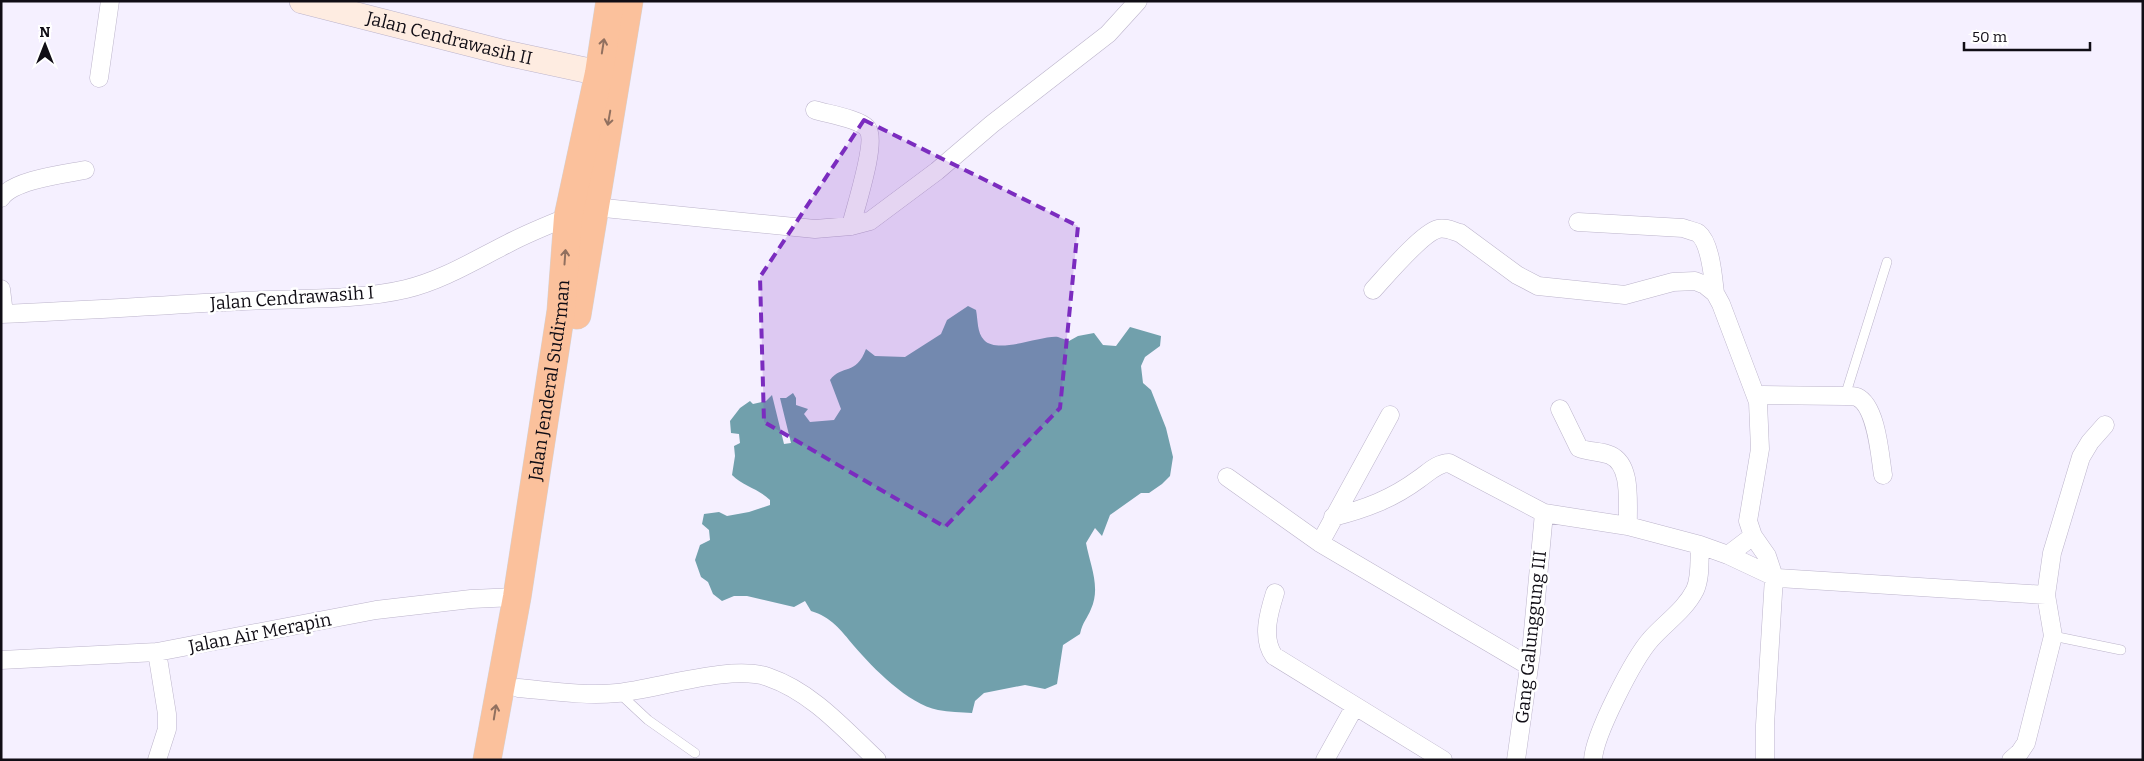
<svg xmlns="http://www.w3.org/2000/svg" width="2144" height="761" viewBox="0 0 2144 761" font-family="Bitter,serif">
  <style>
    .water { fill: #71a0ac }
    .lines { fill: none; stroke-linecap: round; stroke-linejoin: round }
    .lane-casing { stroke: #bcb4cb; stroke-width: 10 }
    .street-casing { stroke: #bcb4cb; stroke-width: 19 }
    .secondary-casing { stroke: #bcb4cb; stroke-width: 26 }
    .highway-casing { stroke: #d4d3d5; stroke-width: 29 }
    .lane { stroke: #fff; stroke-width: 9 }
    .street { stroke: #fff; stroke-width: 18 }
    .secondary { stroke: #feece1; stroke-width: 25 }
    .highway { stroke: #fbc19c; stroke-width: 28 }
    .oneway { stroke: #91705f }
    .marked { fill: #7b2cbf; fill-opacity: 0.2; stroke: #7b2cbf; stroke-width: 4; stroke-dasharray: 10 6; stroke-linejoin: round }
    .labels { text-anchor: middle; stroke-width: 5; stroke-linejoin: round; paint-order: stroke }
    .street-label { font-size: 18px; fill: #100d15; stroke: #fff }
  </style>
  <rect width="100%" height="100%" fill="#f5f0ff"/>
  <path class="water" d="M968,306L976,310C978,320 977,333 984,340C998,355 1041,335 1058,337C1061,338 1066,340 1069,341L1078,336L1094,333L1103,345L1116,346L1130,327L1161,336L1160,346L1145,357L1141,366L1143,383L1151,390L1166,428L1173,457L1170,476L1162,484L1149,493H1141L1110,515L1102,536L1095,528L1086,543C1090,565 1101,587 1091,609C1087,619 1083,621 1080,634L1063,645L1057,684L1045,689L1025,685L984,693L975,701L972,713C961,712 949,712 938,710C908,704 873,668 854,646C841,630 831,617 811,611L805,601L794,607L747,596H734L722,601L713,594L708,582L701,577L695,560L700,545L710,540L709,530L702,524L704,514L719,512L727,516L749,512L770,505V500C759,489 743,486 732,475L735,456L734,446L740,443L739,434L731,433L730,421L740,408L750,401L753,404L766,401L772,395L784,444L791,443L780,398H786L793,393L796,398V405L808,409L804,414L810,422L834,420L841,409L830,380C842,364 856,376 866,349L875,356L905,357L941,334L947,320Z"/>
  <g class="lines">
    <defs>
      <path id="lane" d="M1845,396L1887,262
        M2053,636L2121,650
        M619,693L648,720L695,753"/>
      <path id="street" d="M99,78L110,1
        M815,110C828,114 859,119 867,128C878,140 855,208 851,226
        M1,198C13,180 64,174 85,170
        M594,207L815,229L851,226L870,221L937,171L992,124L1108,34L1138,1
        M1578,222L1683,228C1688,230 1694,231 1698,233C1711,243 1713,278 1715,293
        M1,289L4,314
        M1373,290C1385,277 1422,233 1438,229C1445,227 1453,231 1460,233L1517,275L1538,286L1625,295L1673,282L1695,281L1705,285L1715,293L1721,304L1758,402
        M1,314C82,311 163,305 243,301C294,298 356,301 406,289C443,280 475,260 509,243C528,233 548,225 568,217
        M1560,409L1579,448C1589,452 1600,451 1610,455C1633,465 1627,505 1628,526
        M1227,477L1320,543L1529,666
        M1333,517C1365,509 1392,499 1419,479C1428,473 1437,463 1449,463L1544,513L1628,526L1700,545L1728,555L1777,578L2046,595
        M1753,536L1767,556L1774,577L1765,725V760
        M1320,543L1390,415
        M1728,555L1753,536L1748,521L1760,449L1758,402L1763,395L1845,396C1849,396 1854,396 1857,397C1877,406 1880,457 1883,475
        M1275,593C1269,612 1261,638 1274,656L1443,760
        M157,652L167,714V729L157,760
        M1,660L157,652L376,610L471,599L517,597
        M518,688C551,691 585,696 617,693C657,689 732,664 768,677C812,692 844,729 877,760
        M1325,760L1355,706
        M1516,760L1531,653L1544,513
        M1593,760C1594,735 1634,658 1651,639C1665,623 1685,610 1695,590C1701,577 1699,559 1700,545
        M2011,760L2020,752L2026,743L2053,636L2046,595L2052,553L2081,457L2090,442L2105,425"/>
      <g id="secondary">
        <path id="s1" d="M302,1L506,53L599,73"/>
      </g>
      <g id="highway">
        <path d="M577,315L629,1"/>
        <path id="s2" d="M487,760L517,597L561,311L568,217L599,73L610,1"/>
      </g>
    </defs>
    <use href="#lane" class="lane-casing"/>
    <use href="#street" class="street-casing"/>
    <use href="#secondary" class="secondary-casing"/>
    <use href="#highway" class="highway-casing"/>
    <use href="#lane" class="lane"/>
    <use href="#street" class="street"/>
    <use href="#secondary" class="secondary"/>
    <use href="#highway" class="highway"/>
  </g>
  <defs><path id="oneway-shaft" d="M-6 0H5M1.5-3L5.5 0L1.5 3" fill="none" stroke-width="1.6" stroke-linecap="round" stroke-linejoin="round" transform="scale(1.25)"/></defs>
  <g class="oneway">
    <use href="#oneway-shaft" transform="translate(603 46) rotate(-81)"/>
    <use href="#oneway-shaft" transform="translate(609 118) rotate(100)"/>
    <use href="#oneway-shaft" transform="translate(565 257) rotate(-86)"/>
    <use href="#oneway-shaft" transform="translate(495 712) rotate(-81)"/>
  </g>
  <path class="marked" d="M864,120L1078,226L1060,408L945,527L764,422L760,277Z"/>
  <g class="labels">
    <g class="street-label">
      <text dy="6" stroke="none"><textPath href="#s1" startOffset="152">Jalan Cendrawasih II</textPath></text>
      <text transform="translate(292 298) rotate(-4)" y="6">Jalan Cendrawasih I</text>
      <text dy="6" stroke="none"><textPath href="#s2" startOffset="385">Jalan Jenderal Sudirman</textPath></text>
      <text transform="translate(260 633) rotate(-11)" y="6">Jalan Air Merapin</text>
      <text transform="translate(1531 637) rotate(-84)" y="6">Gang Galunggung III</text>
    </g>
  </g>
  <rect width="2144" height="761" fill="none" stroke="#100d15" stroke-width="5"/>
  <g transform="translate(45 45)" stroke="#ffffff" stroke-width="4" paint-order="stroke">
  <path d="M0-4L9 19L0 12L-9 19Z" fill="#100d15"/>
  <text y="-8" font-size="14" font-weight="bold" text-anchor="middle" fill="#100d15">N</text>
  </g>
  <path d="M1964 42v8h126v-8" fill="none" stroke="#100d15" stroke-width="2.5"/>
  <text x="1972" y="42" font-size="15" fill="#100d15" stroke="#ffffff" stroke-width="4" paint-order="stroke">50 m</text>
</svg>
